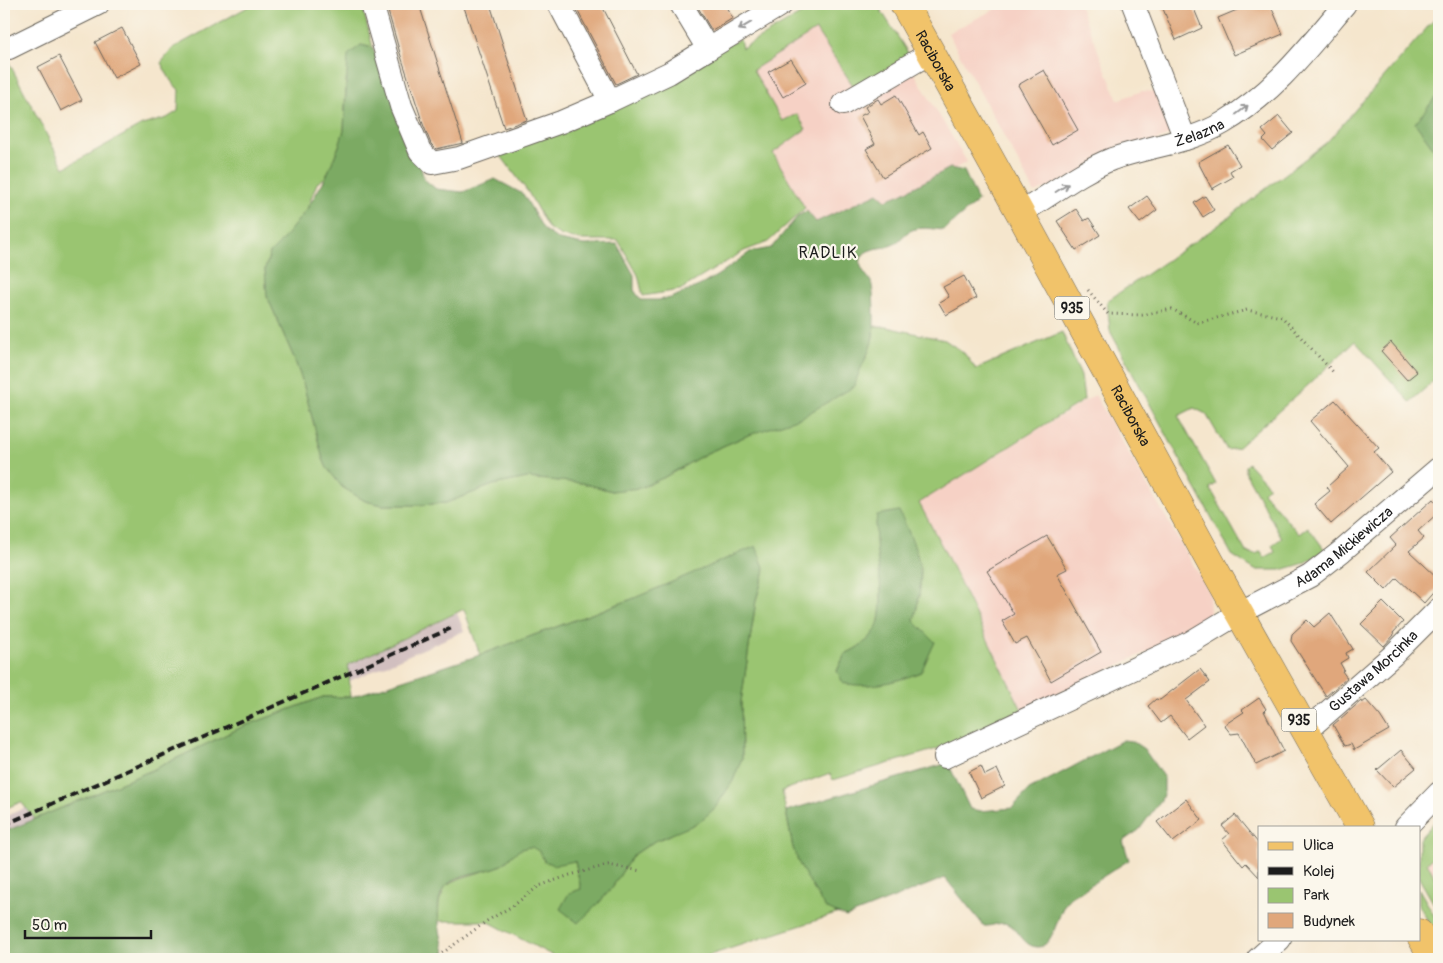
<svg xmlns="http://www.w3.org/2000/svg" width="1443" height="963" viewBox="0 0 1443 963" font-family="Pangolin,sans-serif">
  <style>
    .built { fill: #f6d1c5 }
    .industrial { fill: #d1bfbf }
    .green { fill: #9ac571; stroke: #5b7046; fill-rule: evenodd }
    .forest { fill: #7baa63; stroke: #4c6340 }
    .building { fill: #e0a77b }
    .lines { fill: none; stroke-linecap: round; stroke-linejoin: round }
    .minor-casing { stroke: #68635a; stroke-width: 24 }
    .major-casing { stroke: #68635a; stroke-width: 29 }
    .path { stroke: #68635a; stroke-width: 3; stroke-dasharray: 1 4; stroke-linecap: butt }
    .minor { stroke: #fff; stroke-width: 22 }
    .major { stroke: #f1c36a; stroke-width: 28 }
    .rail { stroke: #1c1c1c; stroke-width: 4; stroke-dasharray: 8 4; stroke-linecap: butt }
    .oneway { stroke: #999 }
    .labels { text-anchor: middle; stroke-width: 4.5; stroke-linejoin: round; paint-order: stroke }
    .shield { fill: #fbf7ec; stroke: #5f5e5a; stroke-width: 1 }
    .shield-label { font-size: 14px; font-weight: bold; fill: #1c1c1c }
    .street-label { font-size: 15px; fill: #1c1c1c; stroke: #fbf7ec }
    .neighbourhood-label { font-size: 16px; letter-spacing: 1px; fill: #1c1c1c; stroke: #fbf7ec }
  </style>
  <rect width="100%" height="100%" fill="#fbf7ec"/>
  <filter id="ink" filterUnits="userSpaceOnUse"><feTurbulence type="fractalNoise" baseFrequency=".02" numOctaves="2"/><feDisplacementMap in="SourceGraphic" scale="10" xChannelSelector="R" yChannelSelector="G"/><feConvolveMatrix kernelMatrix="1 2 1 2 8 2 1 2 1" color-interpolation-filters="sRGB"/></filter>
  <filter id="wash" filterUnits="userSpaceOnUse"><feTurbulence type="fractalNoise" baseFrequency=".0096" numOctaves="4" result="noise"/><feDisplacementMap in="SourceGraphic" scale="20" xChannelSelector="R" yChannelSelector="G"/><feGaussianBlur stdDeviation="1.12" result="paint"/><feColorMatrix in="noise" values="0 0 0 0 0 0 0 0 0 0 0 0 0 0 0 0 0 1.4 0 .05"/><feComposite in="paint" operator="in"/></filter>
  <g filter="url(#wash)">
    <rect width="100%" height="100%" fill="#f5e6cd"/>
    <path class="built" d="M1005,4H1079L1118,100L1142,91L1155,92L1171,134L1035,193L948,33Z
      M820,25L903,54L967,162L892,202L817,226L811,220L770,153L795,119L776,122L748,69Z
      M1095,395L1209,592L1210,615L1202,626L1022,710L944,550L919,503Z
      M1439,817V907L1419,849Z"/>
    <path class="industrial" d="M457,613L464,631L4,832V817L197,733L348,665Z"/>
    <path class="green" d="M253,4H364V13L373,48L361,45L346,80L344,130L339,146L326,177L317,183L307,209L285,238L270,253L265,269L267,296L294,358L303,383L323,459L327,468L365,501L383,505H419L446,503L493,485L527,478L582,483L612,491L663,478L707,453L746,436L857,375L873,337V326L886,327L945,340L964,353L976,369L1062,332L1081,376L1084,400L919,503L944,550L1022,710L937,749L833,780L830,773L782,791L793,848L839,913L698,959H559L487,921H438L439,902L446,885L461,878L497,867L505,863L519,849L533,846L540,852L544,861L575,860L581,889L589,912L599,903L613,886L632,856L653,842L742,758L741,702L756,600L765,571L632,599L480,655L464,609L348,665L351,697H323L242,727L150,771L35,819L21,802L4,809V53L64,168L142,125L167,118L178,111L179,90L171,81L161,63L173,48ZM876,525L921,569C921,587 918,603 914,621L837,671L845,654C858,648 871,640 877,627C886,608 878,548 876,525Z
      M819,4H877L910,56L854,87L816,30L753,70L782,121L797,114L806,129L773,153L805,208L768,242L744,251L680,290L643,296L638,275L618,240H583L562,236L548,228L528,192L498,152L740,39L742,48Z
      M1439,14V93L1416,123L1439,156V376L1410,402L1355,341L1305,388L1237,448L1227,450L1206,414L1194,408L1178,416L1216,484L1210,488L1246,552L1256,554L1261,551L1264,558L1275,552L1272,545L1282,538L1245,472V466L1248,463L1269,486L1263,492L1299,534L1308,527L1325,550L1305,563L1281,570H1255L1232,555L1110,331L1107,301L1216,227L1327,142Z
      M1439,817V853L1427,862L1439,886V913L1419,878V839Z
      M1419,889L1439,924V941L1419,905Z"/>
    <path class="forest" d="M361,45L373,48L419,161L424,179L436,189L463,192L495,179L523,194L544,230L559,240L584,245L617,244L634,275V290L641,300H658L671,298L701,285L718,275L750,252L771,248L798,216L807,211L816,222L878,193L886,200L901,194L950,168L964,171L978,201L944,230C934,229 919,226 910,231C903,234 899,243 892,245C884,249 869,247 863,255C856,267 866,273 871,282C874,289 875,327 873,336C871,354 858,368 855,386L802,417L746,436L707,453L663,478L640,488L612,491L582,483L527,478L493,485L446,503L419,505H383L365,501L342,487L327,468L323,459L303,383L294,358L267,296L265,269L270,253L280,243L307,209L326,177L339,146L344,130L348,55Z
      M1439,93V156L1415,123Z
      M899,511C921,557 926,571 914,621L935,642L921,672C896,682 869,689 843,683L837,671L845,654C858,648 871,640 877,627C880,620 880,611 881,604C882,574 872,544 877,515Z
      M756,546L765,570L756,600L741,702L742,758L733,781L715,808L698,823L653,842L632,856L613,886L599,903L578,923L560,909L569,893L581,889L575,861L554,865L544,861L540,852L532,847C528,847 522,848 518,851C510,856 506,864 497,867C482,873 459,873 447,885C430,901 442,941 447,959H4V832L150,771L242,727L323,697H351L480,655L632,599Z
      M1123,740L1132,741L1144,749L1164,778V792L1161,800L1139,830L1123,841L1129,860C1113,870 1098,880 1083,890C1078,893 1070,896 1067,901C1057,913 1054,948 1037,947C1023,946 1020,931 1010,925C1003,920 992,927 984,926L945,878L846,917L825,908L800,866L793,848L786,811L948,763L970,809L981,811L1012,808L1029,790Z"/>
    <g id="blocks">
      <path class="building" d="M386,4H419L463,143L436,149L431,144L423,124L400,53Z
        M463,4H490L527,120L504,128Z
        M574,4H601L637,74L616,84Z
        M696,4H724L733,18L712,31Z
        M1161,4H1192L1202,28L1176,40Z
        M1251,4H1270L1283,34L1234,55L1218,18Z
        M122,28L141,64L114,78L95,42Z
        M59,56L82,100L61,111L38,67Z
        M791,59L806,83L783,97L768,72Z
        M1044,70L1078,130L1052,145L1018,85Z
        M896,95L919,135L923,132L932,148L883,177L866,149L875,144L860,116L868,112L865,107L878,99L881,104Z
        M1279,116L1293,133L1272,150L1263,140L1267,136L1262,130Z
        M1228,145L1240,165L1230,171L1233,177L1212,189L1198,162Z
        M1147,196L1157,210L1140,223L1129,209Z
        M1205,196L1214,210L1203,217L1194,203Z
        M1076,209L1084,221L1089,218L1100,235L1076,250L1057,221Z
        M964,276L976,298L946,315L939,303L949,297L943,287Z
        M1391,342L1417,372L1407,380L1381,351Z
        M1335,400L1379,448L1374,452L1391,472L1331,524L1314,504L1330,491L1327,487L1349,467L1310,421Z
        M1433,499L1439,506V512L1418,531L1424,538L1409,551L1439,579V586L1424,603L1397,578L1386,590L1368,572L1396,545L1390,538Z
        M1047,536L1067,569L1057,574L1101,652L1051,681L1027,638L1015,644L1002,621L1014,614L987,571Z
        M1383,602L1403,622L1393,633L1394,635L1384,646L1361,624Z
        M1330,613L1353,649L1346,653L1348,658L1340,663L1344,670L1342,671L1347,678L1326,696L1291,641L1292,634L1307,620L1314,627Z
        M1200,669L1210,682L1186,700L1204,725L1187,738L1170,716L1161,723L1148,706L1156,699L1160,700Z
        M1259,698L1266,709L1264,711L1284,751L1256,765L1239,733L1231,734L1224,725L1244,712L1242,710Z
        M1366,700L1380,716L1389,730L1354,750L1351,744L1345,746L1333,725L1361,701L1362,703Z
        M1401,750L1416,768L1393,787L1377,770Z
        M981,766L985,775L997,769L1005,786L981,798L969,772Z
        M1186,799L1202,820L1173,842L1157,822Z
        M1235,815L1259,844V877L1246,863L1243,866L1222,840L1229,834L1222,826Z"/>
    </g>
  </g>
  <g filter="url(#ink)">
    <use href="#blocks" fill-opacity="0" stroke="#68635a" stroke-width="1"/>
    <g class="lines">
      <defs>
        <g id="minor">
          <path d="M372,4L401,106L420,151L432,163L459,158L561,122L610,101L669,73L708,49L681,4"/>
          <path d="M559,4L610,101"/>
          <path d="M1133,4L1185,139"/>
          <path d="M9,48L98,4"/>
          <path d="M708,49L782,4"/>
          <path d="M843,104L932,52"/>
          <path id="s1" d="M1020,213C1050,196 1079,172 1112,159C1149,146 1189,143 1223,123C1274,93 1308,48 1345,4"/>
          <path id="s2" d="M1306,731L1392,656L1439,609"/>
          <path id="s3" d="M945,757L1191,642L1239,613L1310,576L1342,551L1439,468"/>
          <path d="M1406,827L1439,793"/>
          <path d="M1258,959L1280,939"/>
        </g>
        <g id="major">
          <path id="s4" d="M904,4L1020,213L1212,565L1360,827"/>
          <path d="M1419,933L1434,959"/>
        </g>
      </defs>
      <use href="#minor" class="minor-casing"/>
      <use href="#major" class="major-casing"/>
      <path class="path" d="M4,186L6,191
        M1088,290L1108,314L1142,315L1172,309L1197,323L1247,310L1282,317L1335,374
        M434,959L487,921L514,905L539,886L570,875L608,865L641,871"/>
      <use href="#minor" class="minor"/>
      <use href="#major" class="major"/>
      <path class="rail" d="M4,825L454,627"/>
    </g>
    <defs><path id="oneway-shaft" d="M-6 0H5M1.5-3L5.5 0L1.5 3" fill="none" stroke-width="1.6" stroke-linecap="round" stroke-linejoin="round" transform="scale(1.25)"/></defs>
    <g class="oneway">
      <use href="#oneway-shaft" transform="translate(745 26) rotate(149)"/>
      <use href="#oneway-shaft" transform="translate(1242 110) rotate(-37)"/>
      <use href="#oneway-shaft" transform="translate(1062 188) rotate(-32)"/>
    </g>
  </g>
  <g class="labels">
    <g class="shield">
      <rect x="1054.5" y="296.5" width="35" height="23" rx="4"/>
      <rect x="1281.5" y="708.5" width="35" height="23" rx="4"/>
    </g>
    <g class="shield-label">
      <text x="1072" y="313">935</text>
      <text x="1299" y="725">935</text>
    </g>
    <g class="street-label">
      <text dy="5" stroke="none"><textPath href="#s4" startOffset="65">Raciborska</textPath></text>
      <text dy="5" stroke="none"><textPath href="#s1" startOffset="198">Żelazna</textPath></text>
      <text dy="5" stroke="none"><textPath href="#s4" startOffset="470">Raciborska</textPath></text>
      <text dy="5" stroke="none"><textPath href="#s3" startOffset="452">Adama Mickiewicza</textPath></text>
      <text dy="5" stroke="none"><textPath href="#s2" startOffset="90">Gustawa Morcinka</textPath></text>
    </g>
    <g class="neighbourhood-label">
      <text x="828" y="258">RADLIK</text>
    </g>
  </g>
  <rect width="1443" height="963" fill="none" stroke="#fbf7ec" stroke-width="20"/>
  <rect x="1258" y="826" width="162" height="115" fill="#fbf7ec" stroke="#a29f99"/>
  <rect x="1268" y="842" width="25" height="8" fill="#f1c36a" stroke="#a29f99"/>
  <text x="1303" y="850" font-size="15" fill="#1c1c1c">Ulica</text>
  <rect x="1268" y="867" width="25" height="8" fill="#1c1c1c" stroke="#a29f99"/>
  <text x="1303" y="876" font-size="15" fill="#1c1c1c">Kolej</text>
  <rect x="1268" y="888" width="25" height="15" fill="#9ac571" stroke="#a29f99"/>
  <text x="1303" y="900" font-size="15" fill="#1c1c1c">Park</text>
  <rect x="1268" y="913" width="25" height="15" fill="#e0a77b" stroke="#a29f99"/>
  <text x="1303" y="926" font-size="15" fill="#1c1c1c">Budynek</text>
  <path d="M25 930v8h126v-8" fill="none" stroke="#1c1c1c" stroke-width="2.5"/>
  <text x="32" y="930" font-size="15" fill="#1c1c1c" stroke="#fbf7ec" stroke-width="4" paint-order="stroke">50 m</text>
</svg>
